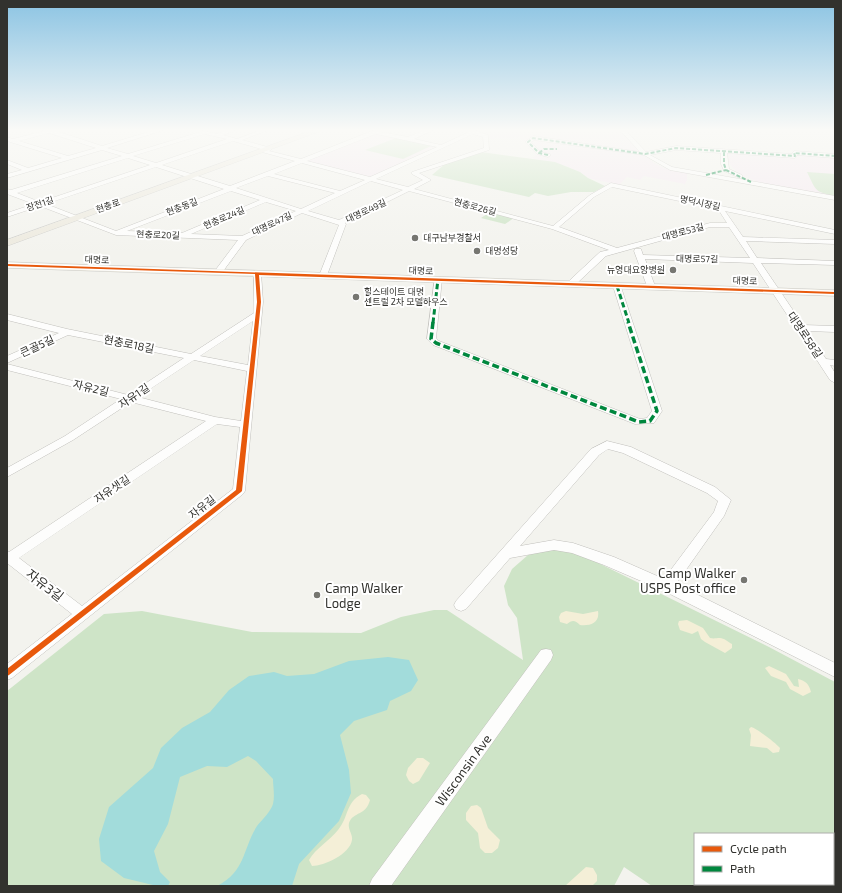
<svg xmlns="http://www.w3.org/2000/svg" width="842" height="893" viewBox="0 0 842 893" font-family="'Exo 2','Noto Sans KR',sans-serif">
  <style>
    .education { fill: #f5eaf1 }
    .green { fill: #cee4c7; fill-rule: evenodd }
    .sand { fill: #f4efd7 }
    .water { fill: #a2dcdb }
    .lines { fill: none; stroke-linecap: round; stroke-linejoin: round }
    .minor-casing { stroke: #c1c0bc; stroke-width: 1 }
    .major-casing { stroke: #cececb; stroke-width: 1 }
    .minor { fill: #fdfdfc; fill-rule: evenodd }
    .major { fill: #edeadf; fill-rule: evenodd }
    .quiet-far2 { stroke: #00873e; stroke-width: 2; stroke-dasharray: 4 2; stroke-linecap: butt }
    .quiet-far1 { stroke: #00873e; stroke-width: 3; stroke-dasharray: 5.5 3; stroke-linecap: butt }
    .quiet { stroke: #00873e; stroke-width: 3.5; stroke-dasharray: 7 3.5; stroke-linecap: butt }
    .cycleway-casing { stroke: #fff; stroke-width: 3 }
    .cycleway { fill: #e8590c; fill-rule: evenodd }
    .poi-dot { fill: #767671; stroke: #fff; stroke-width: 1.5 }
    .labels { text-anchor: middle; stroke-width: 4; stroke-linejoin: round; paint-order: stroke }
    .far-street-label { font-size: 9px; fill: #32322e; stroke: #fff }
    .far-poi-label { font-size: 9px; fill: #32322e; stroke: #fff; text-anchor: start }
    .street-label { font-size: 11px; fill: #32322e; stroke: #fff }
    .near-poi-label { font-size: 13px; fill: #32322e; stroke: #fff; text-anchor: end }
    .near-street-label { font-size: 13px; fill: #32322e; stroke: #fff }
  </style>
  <rect width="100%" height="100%" fill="#f3f3ee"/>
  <path class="education" d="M469,129H618L654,163L664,168L687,173V180L685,184L644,176L640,180L627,177L619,185L588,178L580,172L566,166L532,158L536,155L520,137L490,139L489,135Z
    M378,133L436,146L370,178L306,161Z
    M741,152L798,157L796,154L835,156V196L761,183L743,176L732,167L727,160L725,153Z"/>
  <path class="green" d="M396,138L431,146L403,159L365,150Z
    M481,152L555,162L580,172L588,178L605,186L594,192H571L548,196L535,193L529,197L432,175L445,164Z
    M807,172L835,174V196C814,192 816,190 807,172Z
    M490,212L514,218L505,224L481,218Z
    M553,549L578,553L769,647L835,682V886H652L624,867L614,886H7V691L104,614L142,611L252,632L361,633L401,617L434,610H447L523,660L517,618L508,605L504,586L512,569L528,555ZM695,834H833V884H695Z"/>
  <path class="sand" d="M566,611L583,614L598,611C600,623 590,626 580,625C575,620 572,620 567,624L560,622L559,617L561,613Z
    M687,620L703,628L710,638C714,639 716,638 720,638C724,638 728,642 732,644V648L725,653L705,642L701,639L698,631L692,634L680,630L678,624L679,621Z
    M769,666L786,674L794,686L799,687L798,679C806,681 809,684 811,692L803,696L790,689L786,682L771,676L765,668Z
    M751,727C756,728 776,743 780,748L779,752L773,753L767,748L750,746L751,735L749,729Z
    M417,758H423L430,763L419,781L413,784L409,781L406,775L408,768Z
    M362,794L366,795L370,800C366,814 359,811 351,819C345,827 353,833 352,840C350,854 324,866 312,866L309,860C316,848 329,841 338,830C349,817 345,803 362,794Z
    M477,805L481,808L488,828L500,840L498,848L492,853H485L480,848L478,833L466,820V813L471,806Z
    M586,867L593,868L597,875V881L593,885L565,886Z"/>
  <path class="water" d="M388,657L409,660L418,680L411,691L390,701L387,710L354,721L340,735L349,770L351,793L339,821L299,864L292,886H217C246,871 242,850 257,826C262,820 271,811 273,804C275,796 273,786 273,779L256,761L248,756L227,767L207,766L180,777L168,824L154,851L160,872L170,882L168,886H157L124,878L101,861L99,839L109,807L153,768L161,748L182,728L210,712L229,690L249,676L274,672L287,676L314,674L349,661Z"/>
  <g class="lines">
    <defs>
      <path id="minor" d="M40,129L53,130L102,146L158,129H167L107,148L128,154L200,132L196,129L217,134L229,129H238L223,135L237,139L263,129H271L242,140L271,148V150L269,151L301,159L377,129H385L381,132L408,137L427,129H435L414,139L441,145L469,132L465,129H471L488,135L489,150L419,173L431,180L414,189L553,226L590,195L611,183L835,230V234L725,211L743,237L835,240V244L746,241L757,258L835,261V265L761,263L803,325L835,326V332L807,331L826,359L835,360V366L830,365L835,373V383L830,380L753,263L645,259L655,286L651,288L647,286L634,251L635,249H641L643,255L750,258L729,227H710L606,256L575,285H569V281L600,252L609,250L552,229L409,191L345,223L346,224L326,278H320L319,276L339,225L302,213L246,240L221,274H218L214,272L238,240L116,235L40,206L7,217V213L34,204L7,194V189L11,190L122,156L102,150L7,178V174L22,170L7,164V160L28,168L62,158L7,141V137L13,139L44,131ZM49,133L96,148L68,156L19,141ZM205,134L227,139L156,163L133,156ZM376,134L437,147L370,177L307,161ZM473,134L483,137L484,148L412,172V174L423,180L408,187L376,179ZM233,141L265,150H262V152L295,161L230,186L162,165ZM128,158L150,165L40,202L17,193ZM302,163L365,180L340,191L274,174ZM156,167L224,189L116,231L46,204ZM268,176L335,193L301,209L236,188ZM371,181L403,190L339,220L308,211ZM612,187L718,209L727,223H710L617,248L559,227L594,197ZM231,191L260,200L182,233L127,231ZM266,202L296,211L242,236L191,234Z
        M619,129H624L646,152L676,146L792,154L794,151L835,154V158L797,155L795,158L727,153L729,169L742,175V177L740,178L724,171L721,164V153L676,150L650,155L672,167L835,196V200L670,170L644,155L534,140L531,142L541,152L550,154L551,155L548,157L537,154L525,142L533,136L640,152Z
        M254,271H257L261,273L263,302L245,491L243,494L12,678L7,680V664L72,614L7,563V551L9,552L206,421L131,402L73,440L7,477V468L65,436L121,399L7,370V364L128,395L184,358L68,335L7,363V356L59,333L7,320V314L67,329L191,354L254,313ZM253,321L248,365L200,356ZM194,360L247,371L241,421L215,417L138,397ZM217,424L240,427L233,489L82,606L19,558Z
        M435,277H441L442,279L436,338L439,341L640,419L647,418L652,411L613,286L617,284H620L662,411L654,423L635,424L433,345L427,339Z
        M607,441L631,447L715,487L731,500L724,516L676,584L835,663V677L662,590L604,565L572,553L554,550L510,558L466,609L461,611L456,609L454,605L456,601L591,449ZM608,449L623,453L707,493L718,501L714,512L664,579L614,557L573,543L554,540L520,546L599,455Z
        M546,649L551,650L553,655L551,660L391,886H369L372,879L541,650Z"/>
      <path id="major" d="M316,129H326L7,246V240Z
        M7,262L835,290V296L7,268Z"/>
    </defs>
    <use href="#minor" class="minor-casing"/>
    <use href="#major" class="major-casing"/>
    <use href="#minor" class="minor"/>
    <use href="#major" class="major"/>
    <path class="quiet-far2" d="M724,152V164L726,170L751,182
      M539,153L544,149H557
      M548,155L539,153L528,142L533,138L645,154L676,148L795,156L794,153L835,156
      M706,175L726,170"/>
    <path class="quiet-far1" d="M617,286L629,323
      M433,323L438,279"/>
    <path class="quiet" d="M433,322L431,339L436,343L639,422L650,421L657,411L628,322"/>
    <defs>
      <path id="cycleway" d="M7,264L835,292V294L259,275L261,302L242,491L241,492L9,675L7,676V669L236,490L257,302L255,274L7,266Z"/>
    </defs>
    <use href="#cycleway" class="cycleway-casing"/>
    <use href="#cycleway" class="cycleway"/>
  </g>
  <linearGradient id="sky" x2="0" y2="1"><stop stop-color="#8cc4e3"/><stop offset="0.51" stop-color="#fafaf7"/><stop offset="1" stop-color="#fafaf7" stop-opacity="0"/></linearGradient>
  <rect width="842" height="255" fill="url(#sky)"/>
  <g class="poi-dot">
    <circle cx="415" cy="238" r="4"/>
    <circle cx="477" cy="251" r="4"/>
    <circle cx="673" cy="270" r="4"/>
    <circle cx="356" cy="297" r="4"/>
    <circle cx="744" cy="580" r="4"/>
    <circle cx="317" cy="595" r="4"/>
  </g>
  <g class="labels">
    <g class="far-street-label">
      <text transform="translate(700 203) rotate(12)" y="3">명덕시장길</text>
      <text transform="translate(40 204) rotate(-18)" y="3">장전1길</text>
      <text transform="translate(108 206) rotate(-19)" y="3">현충로</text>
      <text transform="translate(182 207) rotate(-21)" y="3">현충동길</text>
      <text transform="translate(475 207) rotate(15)" y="3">현충로26길</text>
      <text transform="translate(366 211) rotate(-25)" y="3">대명로49길</text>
      <text transform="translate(224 218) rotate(-23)" y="3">현충로24길</text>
      <text transform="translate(272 224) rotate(-25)" y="3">대명로47길</text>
      <text transform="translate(683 232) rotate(-15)" y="3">대명로53길</text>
      <text transform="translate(158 235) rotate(2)" y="3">현충로20길</text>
      <text transform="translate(697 259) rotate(1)" y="3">대명로57길</text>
      <text transform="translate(97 260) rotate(2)" y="3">대명로</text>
      <text transform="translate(421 271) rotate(2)" y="3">대명로</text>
      <text transform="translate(745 281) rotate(2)" y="3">대명로</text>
    </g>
    <g class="far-poi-label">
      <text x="423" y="241">대구남부경찰서</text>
      <text x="485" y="254">대명성당</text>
      <text x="665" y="273" text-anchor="end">뉴영대요양병원</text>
      <text x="364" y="295">힐스테이트 대명<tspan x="364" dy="10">센트럴 2차 모델하우스</tspan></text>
    </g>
    <g class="street-label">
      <text transform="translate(805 335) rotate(56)" y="4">대명로58길</text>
      <text transform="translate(129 344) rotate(11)" y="4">현충로18길</text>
      <text transform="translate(37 346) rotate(-25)" y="4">큰골5길</text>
      <text transform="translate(91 388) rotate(14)" y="4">자유2길</text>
      <text transform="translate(134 396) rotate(-34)" y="4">자유1길</text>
      <text transform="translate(112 489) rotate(-34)" y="4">자유샛길</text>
      <text transform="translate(202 507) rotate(-38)" y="4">자유길</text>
    </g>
    <g class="near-poi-label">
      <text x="736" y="578">Camp Walker<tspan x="736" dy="15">USPS Post office</tspan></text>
      <text x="325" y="593" text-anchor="start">Camp Walker<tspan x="325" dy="15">Lodge</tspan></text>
    </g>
    <g class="near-street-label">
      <text transform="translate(45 585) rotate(38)" y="5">자유3길</text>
      <text transform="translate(463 770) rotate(-54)" y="5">Wisconsin Ave</text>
    </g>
  </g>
  <rect width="842" height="893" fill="none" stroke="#32322e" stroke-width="16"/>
  <rect x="694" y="833" width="140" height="52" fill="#ffffff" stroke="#adadab"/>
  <rect x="702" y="846" width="20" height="6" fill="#e8590c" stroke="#adadab"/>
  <text x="730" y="853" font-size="12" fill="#32322e">Cycle path</text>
  <rect x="702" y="866" width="20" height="6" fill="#00873e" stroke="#adadab"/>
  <text x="730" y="873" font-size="12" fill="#32322e">Path</text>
</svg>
